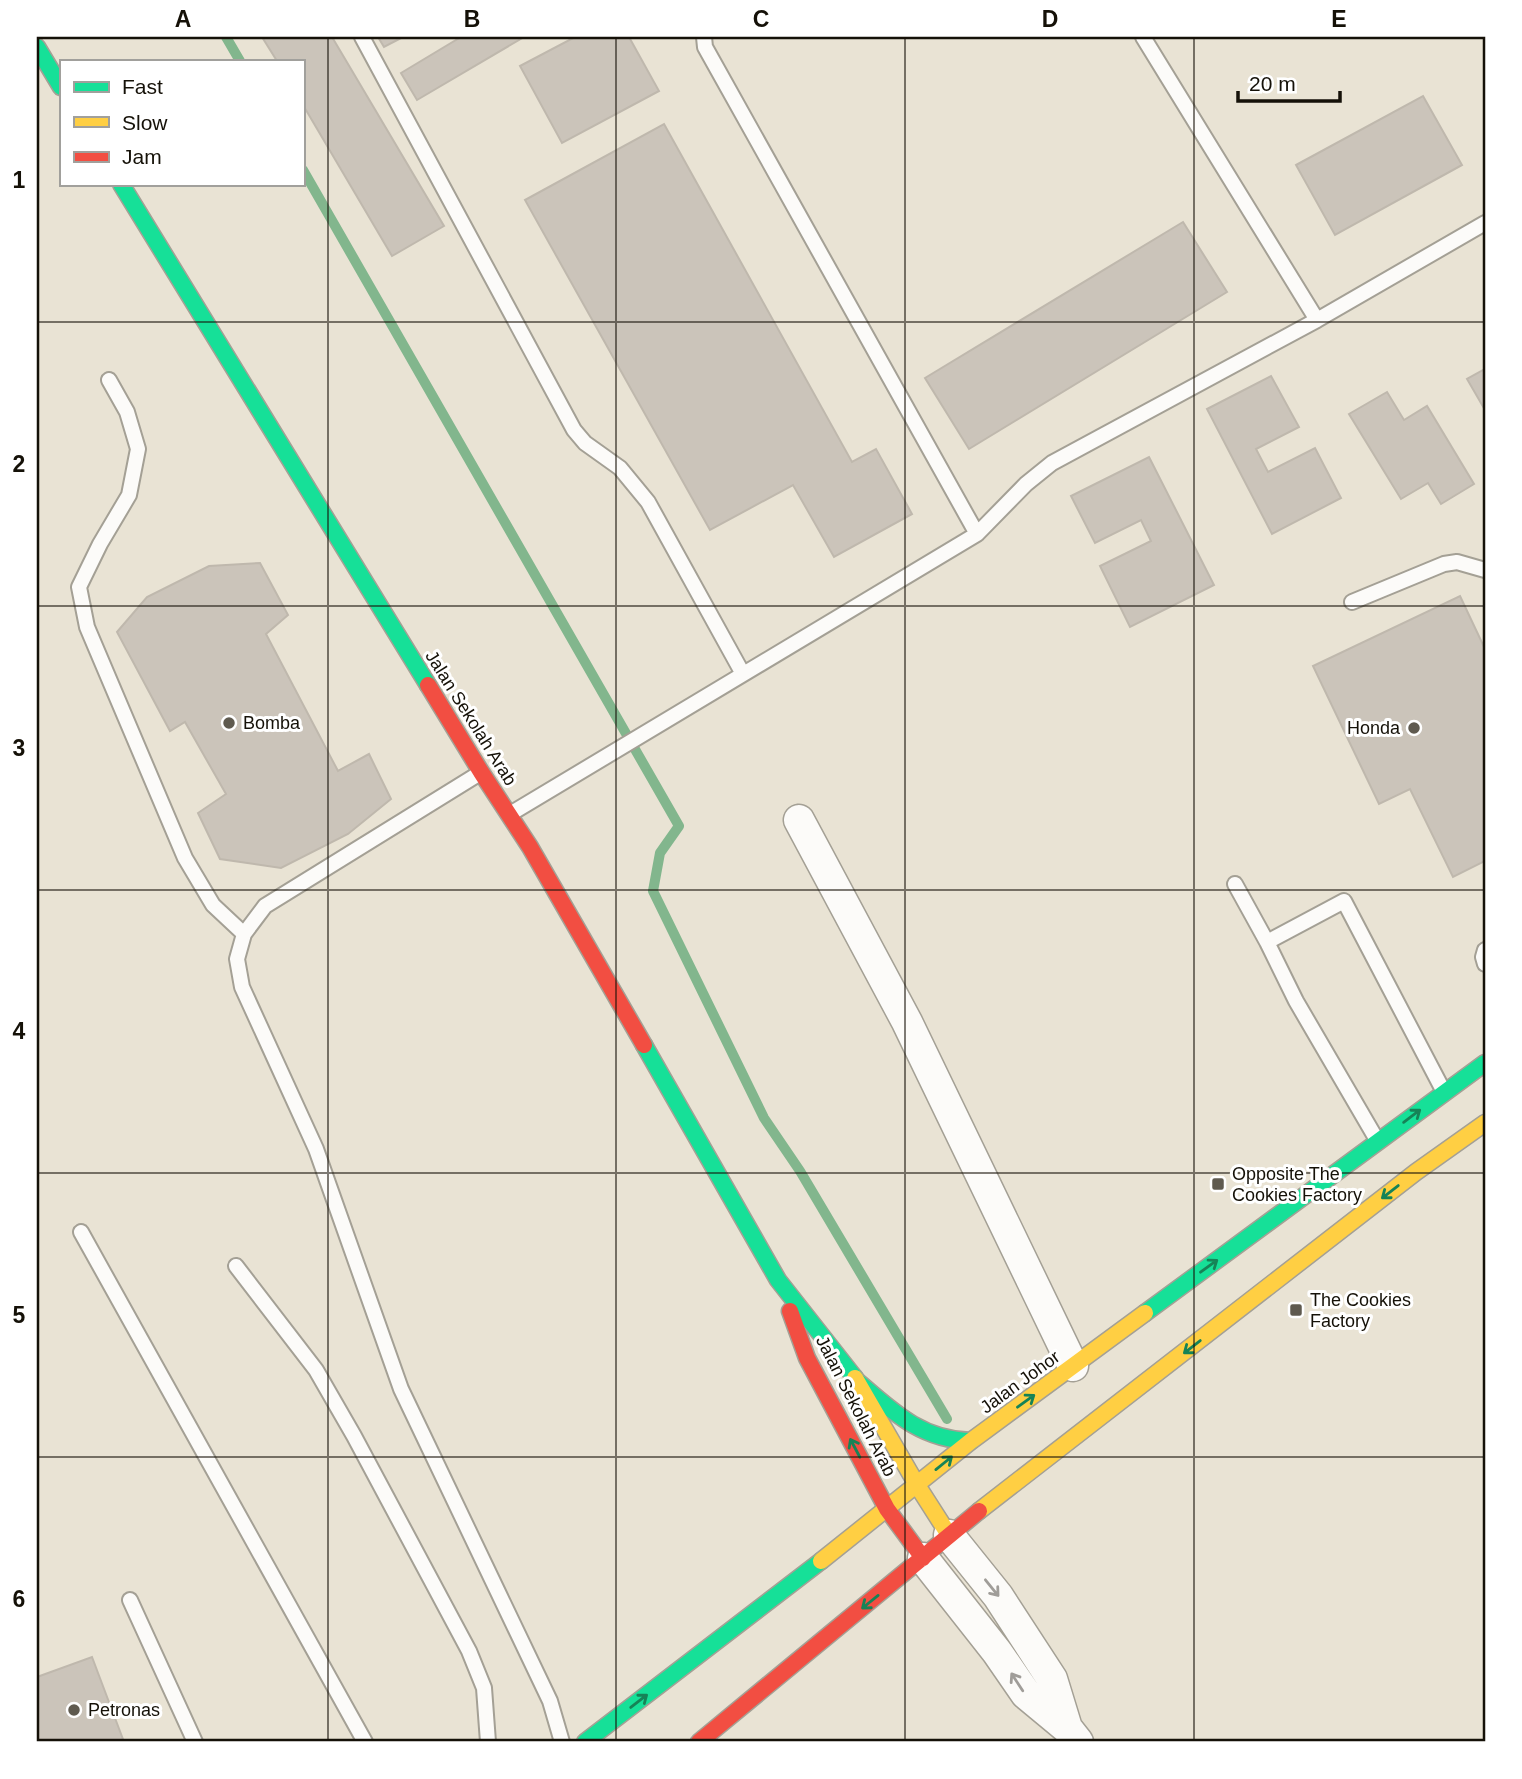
<svg xmlns="http://www.w3.org/2000/svg" width="1522" height="1779" viewBox="0 0 1522 1779" font-family="Arial,sans-serif">
  <style>
    .lines { fill: none; stroke-linecap: round; stroke-linejoin: round }
    .stream { stroke: #82b68d; stroke-width: 10 }
    .building { fill: #cbc4ba; stroke: #bfb8ad; stroke-width: 2 }
    .lane-casing { stroke: #a4a095; stroke-width: 18 }
    .street-casing { stroke: #a4a095; stroke-width: 33 }
    .fast-casing { stroke: #a4a095; stroke-width: 19 }
    .slow-casing { stroke: #a4a095; stroke-width: 19 }
    .jam-casing { stroke: #a4a095; stroke-width: 19 }
    .lane { stroke: #fcfbf9; stroke-width: 14 }
    .street { stroke: #fcfbf9; stroke-width: 30 }
    .fast { stroke: #16e098; stroke-width: 16 }
    .slow { stroke: #ffcf43; stroke-width: 16 }
    .jam { stroke: #f24e42; stroke-width: 16 }
    .oneway { stroke: #168357 }
    .oneway2 { stroke: #a09d99 }
    .grid { fill: none; stroke: #151108; stroke-width: 2; stroke-opacity: 0.55 }
    .poi-dot { fill: #5f5a4f; stroke: #fff; stroke-width: 2.5 }
    .labels { text-anchor: middle; stroke-width: 6; stroke-linejoin: round; paint-order: stroke }
    .street-label { font-size: 18px; fill: #151108; stroke: #fff }
    .poi-label { font-size: 18px; fill: #151108; stroke: #fff; text-anchor: start }
    .neatline { fill: none; stroke: #151108; stroke-width: 2.5 }
    .grid-label { font-size: 23px; text-anchor: middle; font-weight: bold; fill: #151108 }
  </style>
  <rect width="100%" height="100%" fill="#e9e3d4"/>
  <g class="lines">
    <path class="stream" d="M226,37L240,61
      M303,170L679,826L660,853L653,891L764,1118L800,1171L947,1419"/>
  </g>
  <path class="building" d="M262,37H332L444,226L392,256L303,105V61H277Z
    M378,37H403L384,47Z
    M461,37H524L417,100L401,73Z
    M575,37H629L659,91L562,143L520,66Z
    M1423,96L1462,165L1335,235L1296,165Z
    M664,124L852,462L876,449L912,514L834,557L793,485L710,530L525,200Z
    M1183,222L1227,292L969,449L925,378Z
    M1485,369V410L1467,379Z
    M1271,376L1299,427L1256,449L1268,472L1315,448L1341,498L1272,534L1207,409Z
    M1387,392L1404,420L1427,406L1474,484L1441,504L1428,483L1401,499L1349,414Z
    M1149,457L1214,585L1130,627L1100,566L1151,541L1141,520L1095,543L1071,496Z
    M260,563L288,615L266,634L338,771L369,754L391,799L348,834L281,868L220,859L198,813L226,794L185,722L170,731L117,632L147,597L209,566Z
    M1460,596L1485,649V861L1453,877L1410,789L1379,804L1313,666Z
    M92,1657L124,1742H37V1677Z"/>
  <g class="lines">
    <defs>
      <path id="lane" d="M362,37L574,430L585,443L620,468L648,502L743,674
        M704,37L705,47L977,534
        M1143,37L1317,320
        M109,380L127,412L138,449L129,495L100,544L79,587L87,627L185,858L213,905L244,934
        M1352,602L1444,564L1457,562L1485,570
        M480,773L265,906L244,934L237,959L242,987L316,1149L401,1389L550,1701L562,1742
        M510,814L977,534L1026,484L1052,463L1317,320L1485,223
        M1235,884L1267,942L1296,1001L1377,1140
        M1267,942L1344,901L1444,1092
        M1485,950L1483,957L1485,964
        M81,1232L365,1742
        M236,1266L316,1370L354,1436L469,1651L484,1688L488,1742
        M130,1600L195,1742"/>
      <path id="street" d="M799,820L907,1022L1073,1366
        M949,1535L998,1596L1052,1679L1067,1728
        M923,1558L997,1652L1026,1694L1067,1728L1078,1742"/>
      <path id="fast" d="M37,47L61,87
        M121,184L428,685
        M644,1045L778,1280L855,1378
        M1145,1313L1485,1063
        M856,1380C892,1411 921,1440 971,1441
        M585,1742L821,1561"/>
      <path id="slow" d="M855,1378L917,1485L949,1535
        M979,1511L1416,1172L1485,1123
        M821,1561L971,1441L1145,1313"/>
      <path id="jam" d="M428,685L481,772L530,847L644,1045
        M790,1311L807,1358L887,1509L923,1558
        M699,1742L979,1511"/>
    </defs>
    <use href="#lane" class="lane-casing"/>
    <use href="#street" class="street-casing"/>
    <use href="#fast" class="fast-casing"/>
    <use href="#slow" class="slow-casing"/>
    <use href="#jam" class="jam-casing"/>
    <use href="#lane" class="lane"/>
    <use href="#street" class="street"/>
    <use href="#fast" class="fast"/>
    <use href="#slow" class="slow"/>
    <use href="#jam" class="jam"/>
  </g>
  <defs><path id="oneway-shaft" d="M-6 0H5M1.5-3L5.5 0L1.5 3" fill="none" stroke-width="1.6" stroke-linecap="round" stroke-linejoin="round" transform="scale(1.75)"/></defs>
  <g class="oneway">
    <use href="#oneway-shaft" transform="translate(1412 1116) rotate(-37)"/>
    <use href="#oneway-shaft" transform="translate(1390 1192) rotate(142)"/>
    <use href="#oneway-shaft" transform="translate(1209 1266) rotate(-36)"/>
    <use href="#oneway-shaft" transform="translate(1192 1347) rotate(142)"/>
    <use href="#oneway-shaft" transform="translate(1026 1401) rotate(-36)"/>
    <use href="#oneway-shaft" transform="translate(855 1448) rotate(-118)"/>
    <use href="#oneway-shaft" transform="translate(944 1463) rotate(-39)"/>
    <use href="#oneway-shaft" transform="translate(870 1602) rotate(141)"/>
    <use href="#oneway-shaft" transform="translate(639 1701) rotate(-38)"/>
  </g>
  <g class="oneway2">
    <use href="#oneway-shaft" transform="translate(992 1588) rotate(51)"/>
    <use href="#oneway-shaft" transform="translate(1017 1682) rotate(-123)"/>
  </g>
  <path class="grid" d="M328,37V1742M616,37V1742M905,37V1742M1194,37V1742M37,322H1485M37,606H1485M37,890H1485M37,1173H1485M37,1457H1485"/>
  <g class="poi-dot">
    <circle cx="229" cy="723" r="7"/>
    <circle cx="1414" cy="728" r="7"/>
    <rect x="1211" y="1177" width="14" height="14" rx="3.5"/>
    <rect x="1289" y="1303" width="14" height="14" rx="3.5"/>
    <circle cx="74" cy="1710" r="7"/>
  </g>
  <g class="labels">
    <g class="street-label">
      <text transform="translate(471 718) rotate(58)" y="6">Jalan Sekolah Arab</text>
      <text transform="translate(1020 1382) rotate(-36)" y="6">Jalan Johor</text>
      <text transform="translate(856 1406) rotate(63)" y="6">Jalan Sekolah Arab</text>
    </g>
    <g class="poi-label">
      <text x="243" y="729">Bomba</text>
      <text x="1400" y="734" text-anchor="end">Honda</text>
      <text x="1232" y="1180">Opposite The<tspan x="1232" dy="21">Cookies Factory</tspan></text>
      <text x="1310" y="1306">The Cookies<tspan x="1310" dy="21">Factory</tspan></text>
      <text x="88" y="1716">Petronas</text>
    </g>
  </g>
  <rect width="1522" height="1779" fill="none" stroke="#ffffff" stroke-width="77"/>
  <rect x="60" y="60" width="245" height="126" fill="#ffffff" stroke="#a1a09c" stroke-width="2"/>
  <rect x="74" y="82" width="35" height="10" fill="#16e098" stroke="#a1a09c" stroke-width="2"/>
  <text x="122" y="94" font-size="21" fill="#151108">Fast</text>
  <rect x="74" y="117" width="35" height="10" fill="#ffcf43" stroke="#a1a09c" stroke-width="2"/>
  <text x="122" y="130" font-size="21" fill="#151108">Slow</text>
  <rect x="74" y="152" width="35" height="10" fill="#f24e42" stroke="#a1a09c" stroke-width="2"/>
  <text x="122" y="164" font-size="21" fill="#151108">Jam</text>
  <path d="M1238 91v10h102v-10" fill="none" stroke="#151108" stroke-width="3.5"/>
  <text x="1249" y="91" font-size="21" fill="#151108" stroke="#ffffff" stroke-width="5" paint-order="stroke">20 m</text>
  <rect x="38" y="38" width="1446" height="1702" class="neatline"/>
  <g class="grid-label">
    <text x="183" y="27">A</text>
    <text x="472" y="27">B</text>
    <text x="761" y="27">C</text>
    <text x="1050" y="27">D</text>
    <text x="1339" y="27">E</text>
    <text x="19" y="188">1</text>
    <text x="19" y="472">2</text>
    <text x="19" y="756">3</text>
    <text x="19" y="1039">4</text>
    <text x="19" y="1323">5</text>
    <text x="19" y="1607">6</text>
  </g>
</svg>
